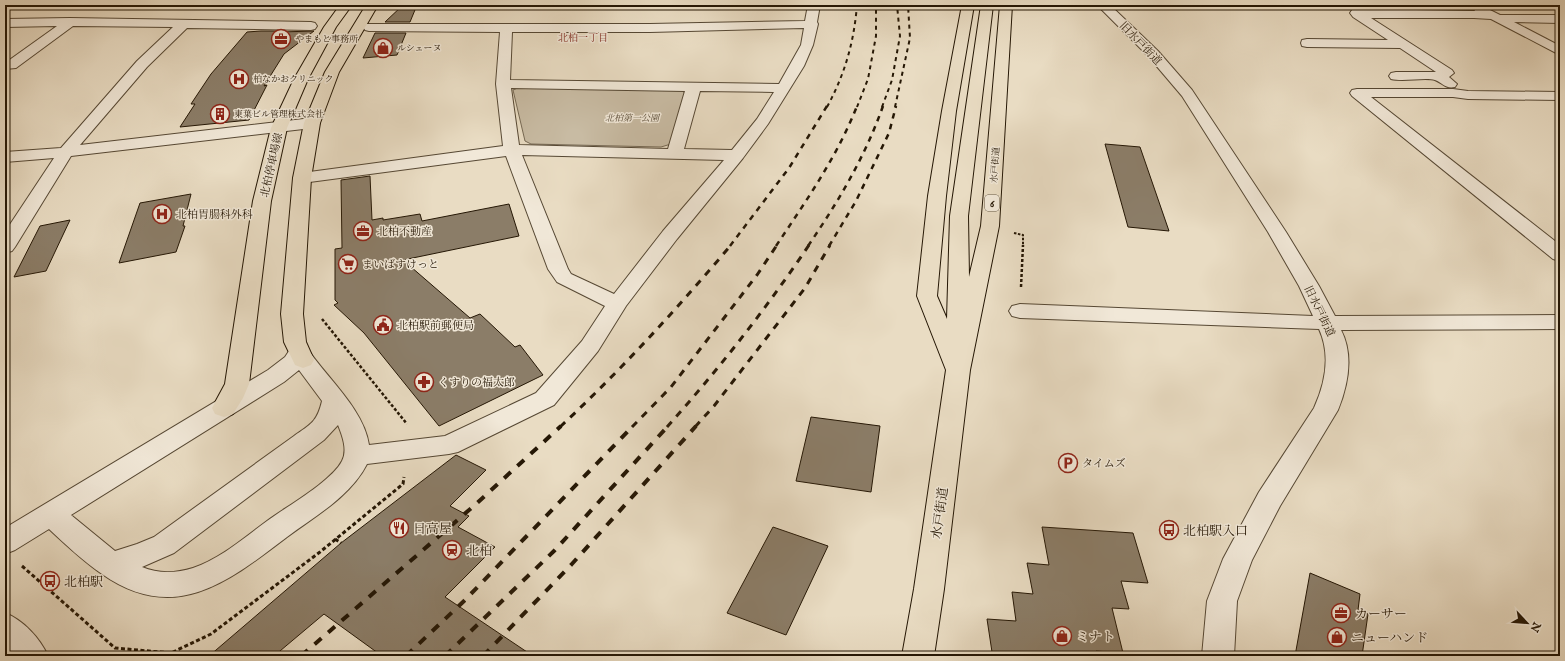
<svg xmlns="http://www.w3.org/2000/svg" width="1565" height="661" viewBox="0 0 1565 661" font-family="'IM FELL English','Noto Serif JP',serif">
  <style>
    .green { fill: #c8bba3; stroke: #766954 }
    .building { fill: #8b7d68; stroke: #251705 }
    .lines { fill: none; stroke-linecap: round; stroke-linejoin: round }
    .minor-casing { stroke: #564834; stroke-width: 2 }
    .major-casing { stroke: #251705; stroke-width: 2 }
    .highway-casing { stroke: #251705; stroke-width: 2 }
    .path-far2 { stroke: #251705; stroke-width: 2; stroke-dasharray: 2.5 1.5; stroke-linecap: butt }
    .path-far1 { stroke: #251705; stroke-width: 2.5; stroke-dasharray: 3 2; stroke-linecap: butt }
    .path { stroke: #251705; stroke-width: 3; stroke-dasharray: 4 2.5; stroke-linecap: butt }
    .minor { fill: #f1e8d8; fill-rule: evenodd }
    .major { fill: #e9dcc3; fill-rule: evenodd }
    .highway { fill: #e9dcc3; fill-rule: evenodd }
    .rail-far3 { stroke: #251705; stroke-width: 2; stroke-dasharray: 4 4; stroke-linecap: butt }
    .rail-far2 { stroke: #251705; stroke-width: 2.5; stroke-dasharray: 5.5 5.5; stroke-linecap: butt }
    .rail-far1 { stroke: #251705; stroke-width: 3; stroke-dasharray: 7 7; stroke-linecap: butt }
    .rail { stroke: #251705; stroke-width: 4; stroke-dasharray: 9 9; stroke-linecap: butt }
    .labels { text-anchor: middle; stroke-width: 3; stroke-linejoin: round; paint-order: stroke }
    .far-poi-label { font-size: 9px; fill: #251705; stroke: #f1e8d8; text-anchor: start }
    .far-park-label { font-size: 9px; font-style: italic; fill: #564834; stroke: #f1e8d8 }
    .far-street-label { font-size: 9px; fill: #251705; stroke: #f1e8d8 }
    .far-neighbourhood-label { font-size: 10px; fill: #7a1f14; stroke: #f1e8d8 }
    .shield { fill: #f1e8d8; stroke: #625644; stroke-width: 1 }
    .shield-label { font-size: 10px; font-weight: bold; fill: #251705 }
    .street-label { font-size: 11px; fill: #251705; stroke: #f1e8d8 }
    .poi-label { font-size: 11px; fill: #251705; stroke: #f1e8d8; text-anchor: start }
    .near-street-label { font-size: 13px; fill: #251705; stroke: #f1e8d8 }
    .near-poi-label { font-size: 13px; fill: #251705; stroke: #f1e8d8; text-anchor: start }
  </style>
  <rect width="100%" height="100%" fill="#e9dcc3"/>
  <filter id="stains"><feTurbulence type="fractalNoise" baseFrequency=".005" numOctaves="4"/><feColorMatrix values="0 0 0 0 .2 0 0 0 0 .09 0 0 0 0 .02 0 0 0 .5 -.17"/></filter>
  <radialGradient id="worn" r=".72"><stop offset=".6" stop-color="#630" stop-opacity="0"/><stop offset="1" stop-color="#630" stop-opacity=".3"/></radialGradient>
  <path class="green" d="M520,87L681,90L686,94L671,144L661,147L531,144L525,141L513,90Z"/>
  <path class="building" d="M403,5H417L410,22H385Z
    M261,31H281L280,32L314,31L284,54L264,86L267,85L249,120L180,127L195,104H191L211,74L247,32Z
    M375,33H406L397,55L363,58Z
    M1105,144L1140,147L1169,231L1128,227Z
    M370,176L372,220L383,218V220L420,214L422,221L509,204L519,236L403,260L470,318L480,314L515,347L520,345L543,375L439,426L364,333L334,305L338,303L335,300V249L342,248L341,180Z
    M191,194L183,226H185L176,252L119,263L140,203Z
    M70,220L46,271L14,277L40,226Z
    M811,417L880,426L871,492L796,481Z
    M456,455L486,470L450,506L469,516L458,527L495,547L445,597L533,656H382L324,614L274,656H209L341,543Z
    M773,527L828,546L786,635L727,613Z
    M1042,527L1133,533L1148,583L1121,581L1129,609L1112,608L1123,653L1096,651L1097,656H1059L992,652L987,619L1016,621L1012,592L1033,594L1027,563L1049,565Z
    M1310,573L1360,594L1358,610L1368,614L1362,656H1295Z"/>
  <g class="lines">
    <defs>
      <path id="minor" d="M808,5H820L817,22L818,24L813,45L804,66L768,124L743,158L677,239L626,306L598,351L554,405L458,452L449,454L367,464C350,497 315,516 287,537C228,582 174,625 102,574C83,561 66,545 49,529L15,550L5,554V528L268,370L285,357L291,348L299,346L307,348C325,376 364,409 369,445L445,436L536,393L582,341L605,306L557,282L548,269L506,156L302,183L296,182L293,178L296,174L302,173L503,146L496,84L500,32L369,31L365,30L363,27L365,24H650L805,21ZM804,28L801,45L779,84L510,80L512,32H650ZM511,88L685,91L668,149L519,145ZM700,91L774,92L757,119L732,150L684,149ZM522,155L724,160L663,231L614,294L571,274L568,269ZM299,370L322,401C317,422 311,424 294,436L154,537L137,544L115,551L71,515L284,382ZM338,425C342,435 348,450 342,461C332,481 286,507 267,521C244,538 220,559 193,568C177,573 158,574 142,567L174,553L324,440Z
        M1097,5H1110L1158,51L1192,90L1286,232L1319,286L1335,316L1560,315V329L1341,330C1354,355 1348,385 1338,410L1280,506L1252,560L1237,601L1234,656H1202L1207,601L1223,559L1259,492L1314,408C1325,384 1331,355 1319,329L1020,318L1012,316L1009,311L1012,306L1020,304L1313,316L1299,286L1268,232L1182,96L1148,56Z
        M1480,5L1500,15H1560V23L1514,22L1560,46V55L1491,19L1474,18H1371L1452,70L1454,73L1449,77L1457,84L1455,87C1445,89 1443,83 1435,80C1425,77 1404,82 1391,79L1389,76L1391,73L1396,72H1436L1400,48L1307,47L1302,46L1301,43L1302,40L1307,39L1388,40L1353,17L1350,13L1352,10L1356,9L1475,11L1474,9L1476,7Z
        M70,18L311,22L315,23L317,26L315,29L311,30L187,28L147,67L80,145L312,118L317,120L320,123L317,126L312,128L71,156L15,247L12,251L5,253V232L54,158L5,162V152L61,148L137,61L173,27L73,26L16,68L5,69V61H8L57,26L5,27V19Z
        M1357,89H1453L1468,91L1560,92V100L1468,99L1453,97H1371L1560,245V261L1553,259L1352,96L1350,93L1352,90Z
        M5,613C23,620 40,638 48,656H11L5,649Z"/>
      <path id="major" d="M340,5H352L336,27L308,79L287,128L271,201L249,384L243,398L233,414L224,417L215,414L212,408L225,384L253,201L271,128L294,79L324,27Z
        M366,5H378L339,72L320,123L311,178L303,314L306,342L314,360L311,365L303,368L295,365L284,342L281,314L293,178L304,123L325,72Z"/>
      <path id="highway" d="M962,5H974L956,111L946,196L937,296L947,319L950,216L981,5H993L968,216L969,277L981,226L1000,5H1012L999,226L970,370L944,589L934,656H902L914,589L946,370L917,296L928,196L942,111Z"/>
    </defs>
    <use href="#minor" class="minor-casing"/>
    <use href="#major" class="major-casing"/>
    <use href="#highway" class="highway-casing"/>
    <path class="path-far2" d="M1014,233L1023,235V246"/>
    <path class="path-far1" d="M1021,287L1023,245
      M322,319L407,424"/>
    <path class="path" d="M335,539L341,543
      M22,566L115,648L171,653L211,634L320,552L403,484L404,477"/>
    <use href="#minor" class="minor"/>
    <use href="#major" class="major"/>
    <use href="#highway" class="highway"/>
    <path class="rail-far3" d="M827,107C845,74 854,42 857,5
      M857,107L868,79L876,36V5
      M882,107L892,80L900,36L897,5
      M895,107L910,38L908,5"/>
    <path class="rail-far2" d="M730,246L789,168L827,106
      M776,246C806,201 837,157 857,106
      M808,246C838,202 865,157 883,106
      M829,246L856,201L889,133L896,106"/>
    <path class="rail-far1" d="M560,427C621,370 677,309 731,245
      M632,427L671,387L757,275L777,245
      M667,427C718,370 766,309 809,245
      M695,427L714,406L805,288L830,245"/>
    <path class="rail" d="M301,656L476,504L561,426
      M406,656L464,601L633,426
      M445,656L555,550L668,426
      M483,656L571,565L696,426"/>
  </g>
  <defs>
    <symbol id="office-ring" viewBox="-11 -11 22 22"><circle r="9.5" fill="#f1e8d8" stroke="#8f2418" stroke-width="1.5"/><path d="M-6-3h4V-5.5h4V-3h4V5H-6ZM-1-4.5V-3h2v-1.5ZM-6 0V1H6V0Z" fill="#8f2418"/></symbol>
    <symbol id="shop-ring" viewBox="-11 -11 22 22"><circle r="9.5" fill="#f1e8d8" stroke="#8f2418" stroke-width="1.5"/><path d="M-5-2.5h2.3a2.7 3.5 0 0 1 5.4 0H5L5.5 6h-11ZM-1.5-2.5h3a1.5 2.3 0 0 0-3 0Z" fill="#8f2418"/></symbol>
    <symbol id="hospital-ring" viewBox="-11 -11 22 22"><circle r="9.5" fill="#f1e8d8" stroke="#8f2418" stroke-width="1.5"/><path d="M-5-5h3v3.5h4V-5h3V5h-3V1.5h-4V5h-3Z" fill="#8f2418"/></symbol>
    <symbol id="building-ring" viewBox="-11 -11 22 22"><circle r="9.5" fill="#f1e8d8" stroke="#8f2418" stroke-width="1.5"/><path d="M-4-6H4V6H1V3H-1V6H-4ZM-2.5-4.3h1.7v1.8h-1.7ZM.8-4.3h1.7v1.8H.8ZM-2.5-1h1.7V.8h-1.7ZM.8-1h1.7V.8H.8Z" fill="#8f2418"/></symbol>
    <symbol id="supermarket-ring" viewBox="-11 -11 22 22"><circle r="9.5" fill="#f1e8d8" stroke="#8f2418" stroke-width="1.5"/><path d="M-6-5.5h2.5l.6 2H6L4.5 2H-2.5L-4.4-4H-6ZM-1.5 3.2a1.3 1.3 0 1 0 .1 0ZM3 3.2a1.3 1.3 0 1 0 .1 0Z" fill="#8f2418"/></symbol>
    <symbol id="civic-ring" viewBox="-11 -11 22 22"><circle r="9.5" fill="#f1e8d8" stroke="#8f2418" stroke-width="1.5"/><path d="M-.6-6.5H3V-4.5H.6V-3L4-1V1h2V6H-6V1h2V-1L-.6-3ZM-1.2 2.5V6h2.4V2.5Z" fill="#8f2418"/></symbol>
    <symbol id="pharmacy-ring" viewBox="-11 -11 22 22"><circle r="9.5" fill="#f1e8d8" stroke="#8f2418" stroke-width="1.5"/><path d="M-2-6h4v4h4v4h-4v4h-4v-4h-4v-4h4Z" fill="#8f2418"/></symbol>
    <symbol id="parking-ring" viewBox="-11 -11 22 22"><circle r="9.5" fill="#f1e8d8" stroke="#8f2418" stroke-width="1.5"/><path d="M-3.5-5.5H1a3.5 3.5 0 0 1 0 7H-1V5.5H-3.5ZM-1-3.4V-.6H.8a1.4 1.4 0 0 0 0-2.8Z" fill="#8f2418"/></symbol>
    <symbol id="restaurant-ring" viewBox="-11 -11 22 22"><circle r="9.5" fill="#f1e8d8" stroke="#8f2418" stroke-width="1.5"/><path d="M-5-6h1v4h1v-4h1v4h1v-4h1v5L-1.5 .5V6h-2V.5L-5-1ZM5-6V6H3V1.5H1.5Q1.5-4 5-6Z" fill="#8f2418"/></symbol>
    <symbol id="bus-ring" viewBox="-11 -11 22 22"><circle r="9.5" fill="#f1e8d8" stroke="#8f2418" stroke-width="1.5"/><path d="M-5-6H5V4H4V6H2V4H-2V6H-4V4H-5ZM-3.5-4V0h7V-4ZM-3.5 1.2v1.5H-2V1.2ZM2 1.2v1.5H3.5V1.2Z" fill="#8f2418"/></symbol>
    <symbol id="station-ring" viewBox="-11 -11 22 22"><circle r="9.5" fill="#f1e8d8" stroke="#8f2418" stroke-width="1.5"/><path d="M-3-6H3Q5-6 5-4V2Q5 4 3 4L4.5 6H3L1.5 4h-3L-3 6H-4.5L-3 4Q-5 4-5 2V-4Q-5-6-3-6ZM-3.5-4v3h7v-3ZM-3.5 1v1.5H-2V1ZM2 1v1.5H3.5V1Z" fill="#8f2418"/></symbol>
  </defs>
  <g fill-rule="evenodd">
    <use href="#office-ring" x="270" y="28" width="22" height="22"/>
    <use href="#shop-ring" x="372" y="37" width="22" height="22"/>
    <use href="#hospital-ring" x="228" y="68" width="22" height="22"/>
    <use href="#building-ring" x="209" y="103" width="22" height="22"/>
    <use href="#hospital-ring" x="151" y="203" width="22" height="22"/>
    <use href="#office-ring" x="352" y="220" width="22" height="22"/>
    <use href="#supermarket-ring" x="337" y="253" width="22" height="22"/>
    <use href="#civic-ring" x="372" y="314" width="22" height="22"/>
    <use href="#pharmacy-ring" x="413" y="371" width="22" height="22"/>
    <use href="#parking-ring" x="1057" y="452" width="22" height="22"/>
    <use href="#restaurant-ring" x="388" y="517" width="22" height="22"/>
    <use href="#bus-ring" x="1158" y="519" width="22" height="22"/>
    <use href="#station-ring" x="441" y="539" width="22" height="22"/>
    <use href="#bus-ring" x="39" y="570" width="22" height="22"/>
    <use href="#office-ring" x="1330" y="602" width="22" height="22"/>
    <use href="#shop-ring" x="1051" y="625" width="22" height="22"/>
    <use href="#shop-ring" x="1326" y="626" width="22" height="22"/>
  </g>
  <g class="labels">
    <g class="far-poi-label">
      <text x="295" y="42">やまもと事務所</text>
      <text x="397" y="51">ルシェーヌ</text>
      <text x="253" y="82">柏なかおクリニック</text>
      <text x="234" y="117">東葉ビル管理株式会社</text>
    </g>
    <g class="far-park-label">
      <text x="632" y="121">北柏第一公園</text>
    </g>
    <g class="far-street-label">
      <text transform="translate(995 165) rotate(-86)" y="3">水戸街道</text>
    </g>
    <g class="far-neighbourhood-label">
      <text x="583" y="41">北柏一丁目</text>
    </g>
    <rect class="shield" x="985" y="195" width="14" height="16" rx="3"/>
    <g class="shield-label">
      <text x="992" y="207">6</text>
    </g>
    <g class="street-label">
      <text transform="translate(1141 43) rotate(46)" y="4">旧水戸街道</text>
      <text transform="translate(271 165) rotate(-77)" y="4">北柏停車場線</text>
      <text transform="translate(1320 311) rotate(64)" y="4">旧水戸街道</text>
    </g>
    <g class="poi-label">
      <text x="176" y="218">北柏胃腸科外科</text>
      <text x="377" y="235">北柏不動産</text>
      <text x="362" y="268">まいばすけっと</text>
      <text x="397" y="329">北柏駅前郵便局</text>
      <text x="438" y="386">くすりの福太郎</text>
      <text x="1082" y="467">タイムズ</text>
    </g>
    <g class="near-street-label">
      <text transform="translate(939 513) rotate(-82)" y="5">水戸街道</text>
    </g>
    <g class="near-poi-label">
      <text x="413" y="533">日高屋</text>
      <text x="1183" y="535">北柏駅入口</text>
      <text x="466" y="555">北柏</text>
      <text x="64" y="586">北柏駅</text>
      <text x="1355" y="618">カーサー</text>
      <text x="1076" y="641">ミナト</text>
      <text x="1351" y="642">ニューハンド</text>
    </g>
  </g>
  <rect width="1565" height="661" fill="none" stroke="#e9dcc3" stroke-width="20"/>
  <rect x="6" y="6" width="1553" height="649" fill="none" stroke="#251705" stroke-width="2"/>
  <rect x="10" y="10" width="1545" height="641" fill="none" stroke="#251705"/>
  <g transform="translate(1527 623) rotate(116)" stroke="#f1e8d8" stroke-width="3" paint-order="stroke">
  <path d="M0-3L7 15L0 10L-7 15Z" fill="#251705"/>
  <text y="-6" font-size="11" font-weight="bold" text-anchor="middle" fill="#251705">N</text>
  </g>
  <rect width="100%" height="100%" filter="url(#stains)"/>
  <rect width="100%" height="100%" fill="url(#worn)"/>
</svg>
